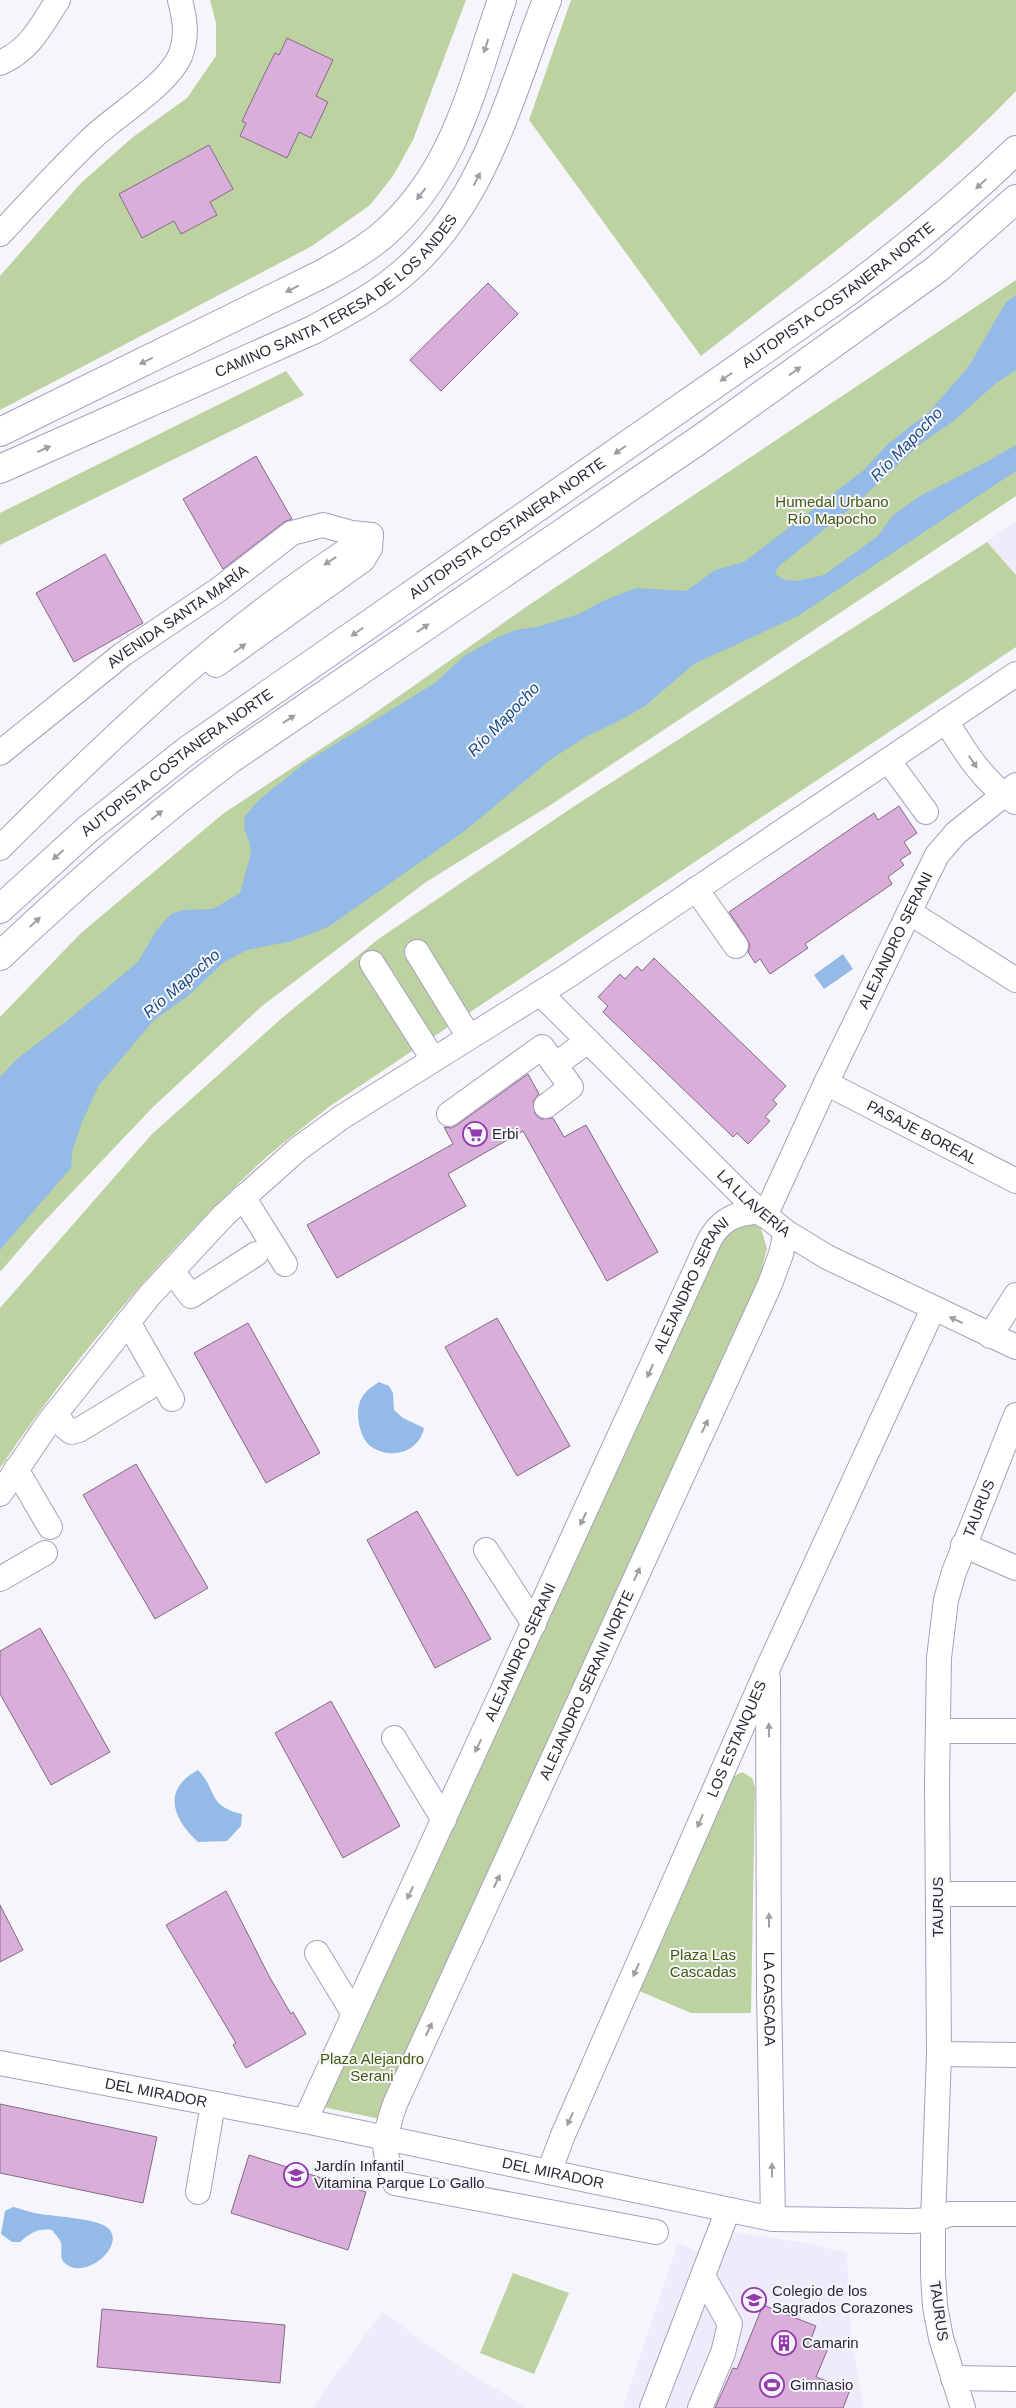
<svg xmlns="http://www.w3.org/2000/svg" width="1016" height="2408" viewBox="0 0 1016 2408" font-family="Helvetica,sans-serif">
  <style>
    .built { fill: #efebfb }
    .green { fill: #bcd2a0 }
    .water { fill: #94bae7 }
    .building { fill: #daaeda; stroke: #836b83 }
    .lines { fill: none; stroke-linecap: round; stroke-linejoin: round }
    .minor-casing { stroke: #a89fbf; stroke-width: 26 }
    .major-casing { stroke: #a89fbf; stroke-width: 30 }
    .highway-casing { stroke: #a89fbf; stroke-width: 30 }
    .minor { stroke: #fff; stroke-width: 24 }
    .major { stroke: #fff; stroke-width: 28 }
    .highway { stroke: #fff; stroke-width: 28 }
    .oneway { fill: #a09ea4 }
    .labels { text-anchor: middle; stroke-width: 4; stroke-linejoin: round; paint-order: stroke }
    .street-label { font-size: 15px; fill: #2c2835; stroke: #f7f5fc }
    .park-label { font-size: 15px; fill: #425c0b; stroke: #f7f5fc }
    .poi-label { font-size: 15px; fill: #2c2835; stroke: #f7f5fc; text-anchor: start }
    .water-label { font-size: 16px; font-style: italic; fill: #174c83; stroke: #f7f5fc }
  </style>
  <rect width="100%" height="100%" fill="#f7f5fc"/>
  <path class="built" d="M1016,521V575L987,542Z
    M733,2232L807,2243L847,2253L851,2337L864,2408H623L678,2243L719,2261Z
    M382,2312L464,2370L528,2408H312Z"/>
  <path class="green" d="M210,0H466L413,140L393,176L370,205L312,246L0,410V276L81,183L133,137L187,98L216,56V23Z
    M571,0H1016V91C921,190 809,271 701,356L529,120Z
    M1016,280V496L549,806L426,882L262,1006L153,1107L38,1228L0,1272V1017L81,933L224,813L365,720L526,607Z
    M286,371L304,395L0,545V513Z
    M987,542L1016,575V647L330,1106C307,1125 282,1143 260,1163C161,1255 75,1357 0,1468V1308L152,1134L282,1018L377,940L573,807Z
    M745,1216L760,1225L767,1249L749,1315L385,2120L318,2106L728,1224Z
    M742,1772L752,1778L755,1787L751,2013H691L637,1990L729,1779Z
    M513,2273L569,2293L534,2374L480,2353Z"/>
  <path class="water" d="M1016,295V370L995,384L955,420L919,445L858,502L778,567L775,574L782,579L796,581L824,575L878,536L893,515L920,496L979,466L1016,445V471L798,616L694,664L645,706L615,723L587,736L550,760L466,830L328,927L292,941L247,950L224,962L188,996L154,1020L99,1085L82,1122L72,1152L71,1168L0,1250V1077L17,1059L68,1020L138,962L156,931L171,914L183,910L213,909L240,893L251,853L249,841L244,828L245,816L259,800L306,762L435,683L464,656L494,639L515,630L537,627L579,614L603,601L636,588L686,591L715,570L744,562L864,470L887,445L930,411L969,366L1006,302Z
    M843,954L853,969L824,989L814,975Z
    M379,1382L389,1386L393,1393L394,1410L403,1418L424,1428C419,1453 389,1461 369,1445C360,1437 356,1416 359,1405C361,1394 371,1387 379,1382Z
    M198,1770C218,1791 207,1806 242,1814L241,1826L227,1841L198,1842C173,1819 161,1790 198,1770Z
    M13,2207C20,2208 25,2211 31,2212C47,2217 99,2217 109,2229C125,2246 86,2280 66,2264C58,2258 63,2251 61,2243C60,2239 55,2234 52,2230C38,2228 30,2233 20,2242H12L1,2234L5,2211Z"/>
  <path class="building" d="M287,38L333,60L316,96L328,102L311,138L299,132L287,158L240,136L246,123L242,121L264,75L275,53L279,55Z
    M209,145L233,189L210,202L217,215L181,234L174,221L142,238L119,194Z
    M488,283L518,314L441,391L410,360Z
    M256,456L292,519L284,522L223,569L183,499Z
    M105,554L143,623L74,662L36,593Z
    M899,806L917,833L904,842L911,853L900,860L904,865L888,877L892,884L805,944L808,948L770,974L760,959L755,963L748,952L750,945L747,939L729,912L874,813L878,820Z
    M654,958L786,1086L773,1100L777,1104L765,1117L770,1121L748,1144L737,1133L733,1137L603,1012L608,1006L598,997L620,974L625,979L637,966L642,971Z
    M528,1074L539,1094L533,1101L535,1114L541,1119L553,1118L564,1137L586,1125L658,1252L607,1281L523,1131L448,1174L466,1206L337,1278L307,1225L453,1144L444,1127L451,1128L457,1125Z
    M497,1318L570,1446L517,1476L445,1347Z
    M248,1323L320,1453L266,1483L194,1353Z
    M136,1464L208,1588L155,1619L83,1495Z
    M417,1511L491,1639L435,1668L367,1540Z
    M40,1628L110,1752L51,1785L0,1694V1651Z
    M331,1701L400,1826L343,1858L275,1733Z
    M226,1891L269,1976L291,2014L293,2012L306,2034L246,2068L233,2045L236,2043L166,1925Z
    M0,1905L23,1950L0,1962Z
    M0,2104L157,2137L143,2203L0,2173Z
    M249,2155L366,2192L348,2250L231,2213Z
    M763,2305L816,2326L811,2339L829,2346L816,2377L850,2390L843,2408H715L733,2368L737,2369Z
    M102,2309L285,2325L280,2383L97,2367Z"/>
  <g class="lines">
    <defs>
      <g id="minor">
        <path d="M0,63C30,50 41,26 58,0"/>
        <path d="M0,234C29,203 58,171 89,141C114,116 167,86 180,56C188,36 185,20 180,0"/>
        <path d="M216,665L363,560L370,548L371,535"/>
        <path d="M946,721C965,752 984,783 1015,802"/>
        <path id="s1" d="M0,753L123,654L218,590L292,533L323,525L352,533L371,535"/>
        <path d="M888,760L926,812"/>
        <path d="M0,848C116,732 231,622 371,535"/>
        <path d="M696,889L736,946"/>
        <path d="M909,912L1016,980"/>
        <path d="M417,952L469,1037"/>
        <path d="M372,963L433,1059"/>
        <path id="s2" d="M540,993L748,1201L786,1232L827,1257L1016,1347"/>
        <path d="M555,1065L588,1041"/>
        <path id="s3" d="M826,1083L1016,1181"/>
        <path d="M449,1114L542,1047L571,1087L546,1106"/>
        <path d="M243,1197L285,1264"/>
        <path id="s4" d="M765,1216L826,1083L937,855L956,833L1016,785"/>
        <path d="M172,1271L191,1296L256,1254"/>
        <path d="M128,1322L172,1399"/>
        <path d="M990,1336L1016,1295"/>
        <path d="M56,1413L64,1426L71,1432L79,1430L148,1388"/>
        <path d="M16,1469L50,1527"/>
        <path d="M0,1494L49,1422L149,1296L224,1215L298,1149L342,1117L566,977L1016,674"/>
        <path d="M963,1545L1016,1568"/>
        <path d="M486,1550L534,1624"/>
        <path d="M0,1579L45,1553"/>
        <path id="s5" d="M768,1678L769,1990L773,2219"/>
        <path d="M938,1731H1016"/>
        <path d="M394,1738L444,1820"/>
        <path d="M938,1894H1016"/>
        <path d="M317,1953L354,2014"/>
        <path d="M939,2054L1016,2055"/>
        <path id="s6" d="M0,2063L305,2121L773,2219L911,2221L933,2220L950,2214H1016"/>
        <path id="s7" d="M305,2121L708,1243C719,1220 736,1212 761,1212"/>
        <path id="s8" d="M549,2172L563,2135L767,1670L933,1309"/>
        <path d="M198,2192L213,2104"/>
        <path id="s9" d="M656,2232L395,2183C381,2145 383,2141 395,2104L770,1284L781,1254L786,1232"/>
        <path d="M953,2378L1016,2379"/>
        <path d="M652,2408L728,2210"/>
        <path d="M700,2408L723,2353L730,2324L703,2276"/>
        <path id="s10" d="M963,2408L941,2338L935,2306L933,2274V2220L939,2054L937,1783L939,1658L946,1600L954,1572L1016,1415"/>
      </g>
      <g id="major">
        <path d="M0,432L322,274C344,262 367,249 386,232C456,169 472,86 502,0"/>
        <path id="s11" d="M0,469L313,330C338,316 365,303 388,285C481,217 507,102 547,0"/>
      </g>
      <g id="highway">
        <path id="s12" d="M0,909L88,829L188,750L846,293C905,249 962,202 1016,150"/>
        <path d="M0,956C74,886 150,819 232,758L699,440L937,269L1016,199"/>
      </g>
    </defs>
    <use href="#minor" class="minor-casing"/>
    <use href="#major" class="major-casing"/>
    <use href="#highway" class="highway-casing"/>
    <use href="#minor" class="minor"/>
    <use href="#major" class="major"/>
    <use href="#highway" class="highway"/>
  </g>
  <defs><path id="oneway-solid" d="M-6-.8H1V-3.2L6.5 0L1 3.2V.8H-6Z" transform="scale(1.25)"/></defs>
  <g class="oneway">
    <use href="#oneway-solid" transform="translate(486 46) rotate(108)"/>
    <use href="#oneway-solid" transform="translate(477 179) rotate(-63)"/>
    <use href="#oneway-solid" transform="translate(981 184) rotate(137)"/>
    <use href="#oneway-solid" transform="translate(421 194) rotate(128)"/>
    <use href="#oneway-solid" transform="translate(292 289) rotate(154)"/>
    <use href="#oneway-solid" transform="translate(146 361) rotate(154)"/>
    <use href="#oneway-solid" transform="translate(795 371) rotate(-36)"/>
    <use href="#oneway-solid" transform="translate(726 377) rotate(145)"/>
    <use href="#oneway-solid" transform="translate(44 449) rotate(-24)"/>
    <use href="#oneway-solid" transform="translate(620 450) rotate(145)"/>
    <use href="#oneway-solid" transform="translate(330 561) rotate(147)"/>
    <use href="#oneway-solid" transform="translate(423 628) rotate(-34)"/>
    <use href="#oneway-solid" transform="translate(357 632) rotate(145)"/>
    <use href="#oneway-solid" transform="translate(240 648) rotate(-35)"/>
    <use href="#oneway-solid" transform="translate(289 719) rotate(-34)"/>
    <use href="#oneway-solid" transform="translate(973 762) rotate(56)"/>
    <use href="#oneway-solid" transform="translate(157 815) rotate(-39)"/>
    <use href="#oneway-solid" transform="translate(58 855) rotate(139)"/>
    <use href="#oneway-solid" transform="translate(35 922) rotate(-43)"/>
    <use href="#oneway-solid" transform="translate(956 1320) rotate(-155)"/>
    <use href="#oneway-solid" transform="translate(650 1371) rotate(114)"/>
    <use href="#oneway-solid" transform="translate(705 1426) rotate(-65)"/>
    <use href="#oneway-solid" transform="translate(583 1519) rotate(115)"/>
    <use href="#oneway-solid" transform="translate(637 1574) rotate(-65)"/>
    <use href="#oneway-solid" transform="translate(769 1730) rotate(-91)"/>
    <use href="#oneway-solid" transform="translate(478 1746) rotate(115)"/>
    <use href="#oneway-solid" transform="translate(700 1821) rotate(113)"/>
    <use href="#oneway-solid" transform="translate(497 1881) rotate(-65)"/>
    <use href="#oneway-solid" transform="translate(410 1893) rotate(115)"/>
    <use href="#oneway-solid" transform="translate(769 1920) rotate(-90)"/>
    <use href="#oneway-solid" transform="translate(636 1970) rotate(114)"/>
    <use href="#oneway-solid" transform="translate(429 2029) rotate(-65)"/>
    <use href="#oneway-solid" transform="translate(570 2119) rotate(114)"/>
    <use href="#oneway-solid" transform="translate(772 2170) rotate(-91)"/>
  </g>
  <defs>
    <symbol id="supermarket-ring" viewBox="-11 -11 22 22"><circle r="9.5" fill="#f7f5fc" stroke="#923dab" stroke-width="1.5"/><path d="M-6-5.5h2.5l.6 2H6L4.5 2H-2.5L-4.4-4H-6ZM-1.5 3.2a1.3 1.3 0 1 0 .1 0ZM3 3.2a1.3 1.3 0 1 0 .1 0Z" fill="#923dab"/></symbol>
    <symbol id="school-ring" viewBox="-11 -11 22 22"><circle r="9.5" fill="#f7f5fc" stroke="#923dab" stroke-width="1.5"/><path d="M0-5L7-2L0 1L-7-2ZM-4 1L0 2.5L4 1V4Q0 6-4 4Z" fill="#923dab"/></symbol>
    <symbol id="building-ring" viewBox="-11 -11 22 22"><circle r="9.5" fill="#f7f5fc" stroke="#923dab" stroke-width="1.5"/><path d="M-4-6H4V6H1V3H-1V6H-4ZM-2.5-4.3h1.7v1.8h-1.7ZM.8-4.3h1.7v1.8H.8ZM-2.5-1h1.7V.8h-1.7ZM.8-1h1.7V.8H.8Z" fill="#923dab"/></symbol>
    <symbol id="stadium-ring" viewBox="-11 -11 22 22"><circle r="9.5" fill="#f7f5fc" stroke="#923dab" stroke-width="1.5"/><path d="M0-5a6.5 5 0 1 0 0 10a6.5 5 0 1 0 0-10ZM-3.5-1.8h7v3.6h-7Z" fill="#923dab"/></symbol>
  </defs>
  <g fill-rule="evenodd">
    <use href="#supermarket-ring" x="461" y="1120" width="28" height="28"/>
    <use href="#school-ring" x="282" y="2161" width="28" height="28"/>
    <use href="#school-ring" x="740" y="2286" width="28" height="28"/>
    <use href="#building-ring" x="770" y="2329" width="28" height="28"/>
    <use href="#stadium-ring" x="758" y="2371" width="28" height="28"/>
  </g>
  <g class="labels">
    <g class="street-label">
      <text dy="5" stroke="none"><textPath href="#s11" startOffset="381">CAMINO SANTA TERESA DE LOS ANDES</textPath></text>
      <text dy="5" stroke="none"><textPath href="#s12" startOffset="1040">AUTOPISTA COSTANERA NORTE</textPath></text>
      <text dy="5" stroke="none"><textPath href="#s12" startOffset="635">AUTOPISTA COSTANERA NORTE</textPath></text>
      <text dy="5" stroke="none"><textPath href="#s1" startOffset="224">AVENIDA SANTA MARÍA</textPath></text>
      <text dy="5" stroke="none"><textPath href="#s12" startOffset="230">AUTOPISTA COSTANERA NORTE</textPath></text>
      <text dy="5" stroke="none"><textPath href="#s4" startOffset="305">ALEJANDRO SERANI</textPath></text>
      <text dy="5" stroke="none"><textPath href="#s3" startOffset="108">PASAJE BOREAL</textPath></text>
      <text dy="5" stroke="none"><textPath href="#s2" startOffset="300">LA LLAVERÍA</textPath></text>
      <text dy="5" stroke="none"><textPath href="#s7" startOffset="921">ALEJANDRO SERANI</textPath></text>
      <text dy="5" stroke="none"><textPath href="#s10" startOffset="910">TAURUS</textPath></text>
      <text dy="5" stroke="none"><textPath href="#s7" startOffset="516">ALEJANDRO SERANI</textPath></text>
      <text dy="5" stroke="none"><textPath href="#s9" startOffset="808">ALEJANDRO SERANI NORTE</textPath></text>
      <text dy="5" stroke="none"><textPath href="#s8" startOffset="472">LOS ESTANQUES</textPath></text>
      <text transform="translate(938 1907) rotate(-90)" y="5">TAURUS</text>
      <text dy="5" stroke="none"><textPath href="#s5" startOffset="321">LA CASCADA</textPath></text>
      <text dy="5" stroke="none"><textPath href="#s6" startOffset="159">DEL MIRADOR</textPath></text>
      <text dy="5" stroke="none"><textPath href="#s6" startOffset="564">DEL MIRADOR</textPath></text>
      <text transform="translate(939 2311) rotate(82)" y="5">TAURUS</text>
    </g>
    <g class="park-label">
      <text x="832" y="507">Humedal Urbano<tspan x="832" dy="17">Río Mapocho</tspan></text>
      <text x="703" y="1960">Plaza Las<tspan x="703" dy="17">Cascadas</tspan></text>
      <text x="372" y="2064">Plaza Alejandro<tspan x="372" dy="17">Serani</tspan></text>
    </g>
    <g class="poi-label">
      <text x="492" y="1139">Erbi</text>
      <text x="314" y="2171">Jardín Infantil<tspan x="314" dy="17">Vitamina Parque Lo Gallo</tspan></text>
      <text x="772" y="2296">Colegio de los<tspan x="772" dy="17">Sagrados Corazones</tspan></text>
      <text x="802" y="2348">Camarin</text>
      <text x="790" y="2390">Gimnasio</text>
    </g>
    <g class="water-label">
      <text transform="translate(906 444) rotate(-46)" y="6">Río Mapocho</text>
      <text transform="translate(503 719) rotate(-46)" y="6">Río Mapocho</text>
      <text transform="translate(181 983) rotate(-41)" y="6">Río Mapocho</text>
    </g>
  </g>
</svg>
